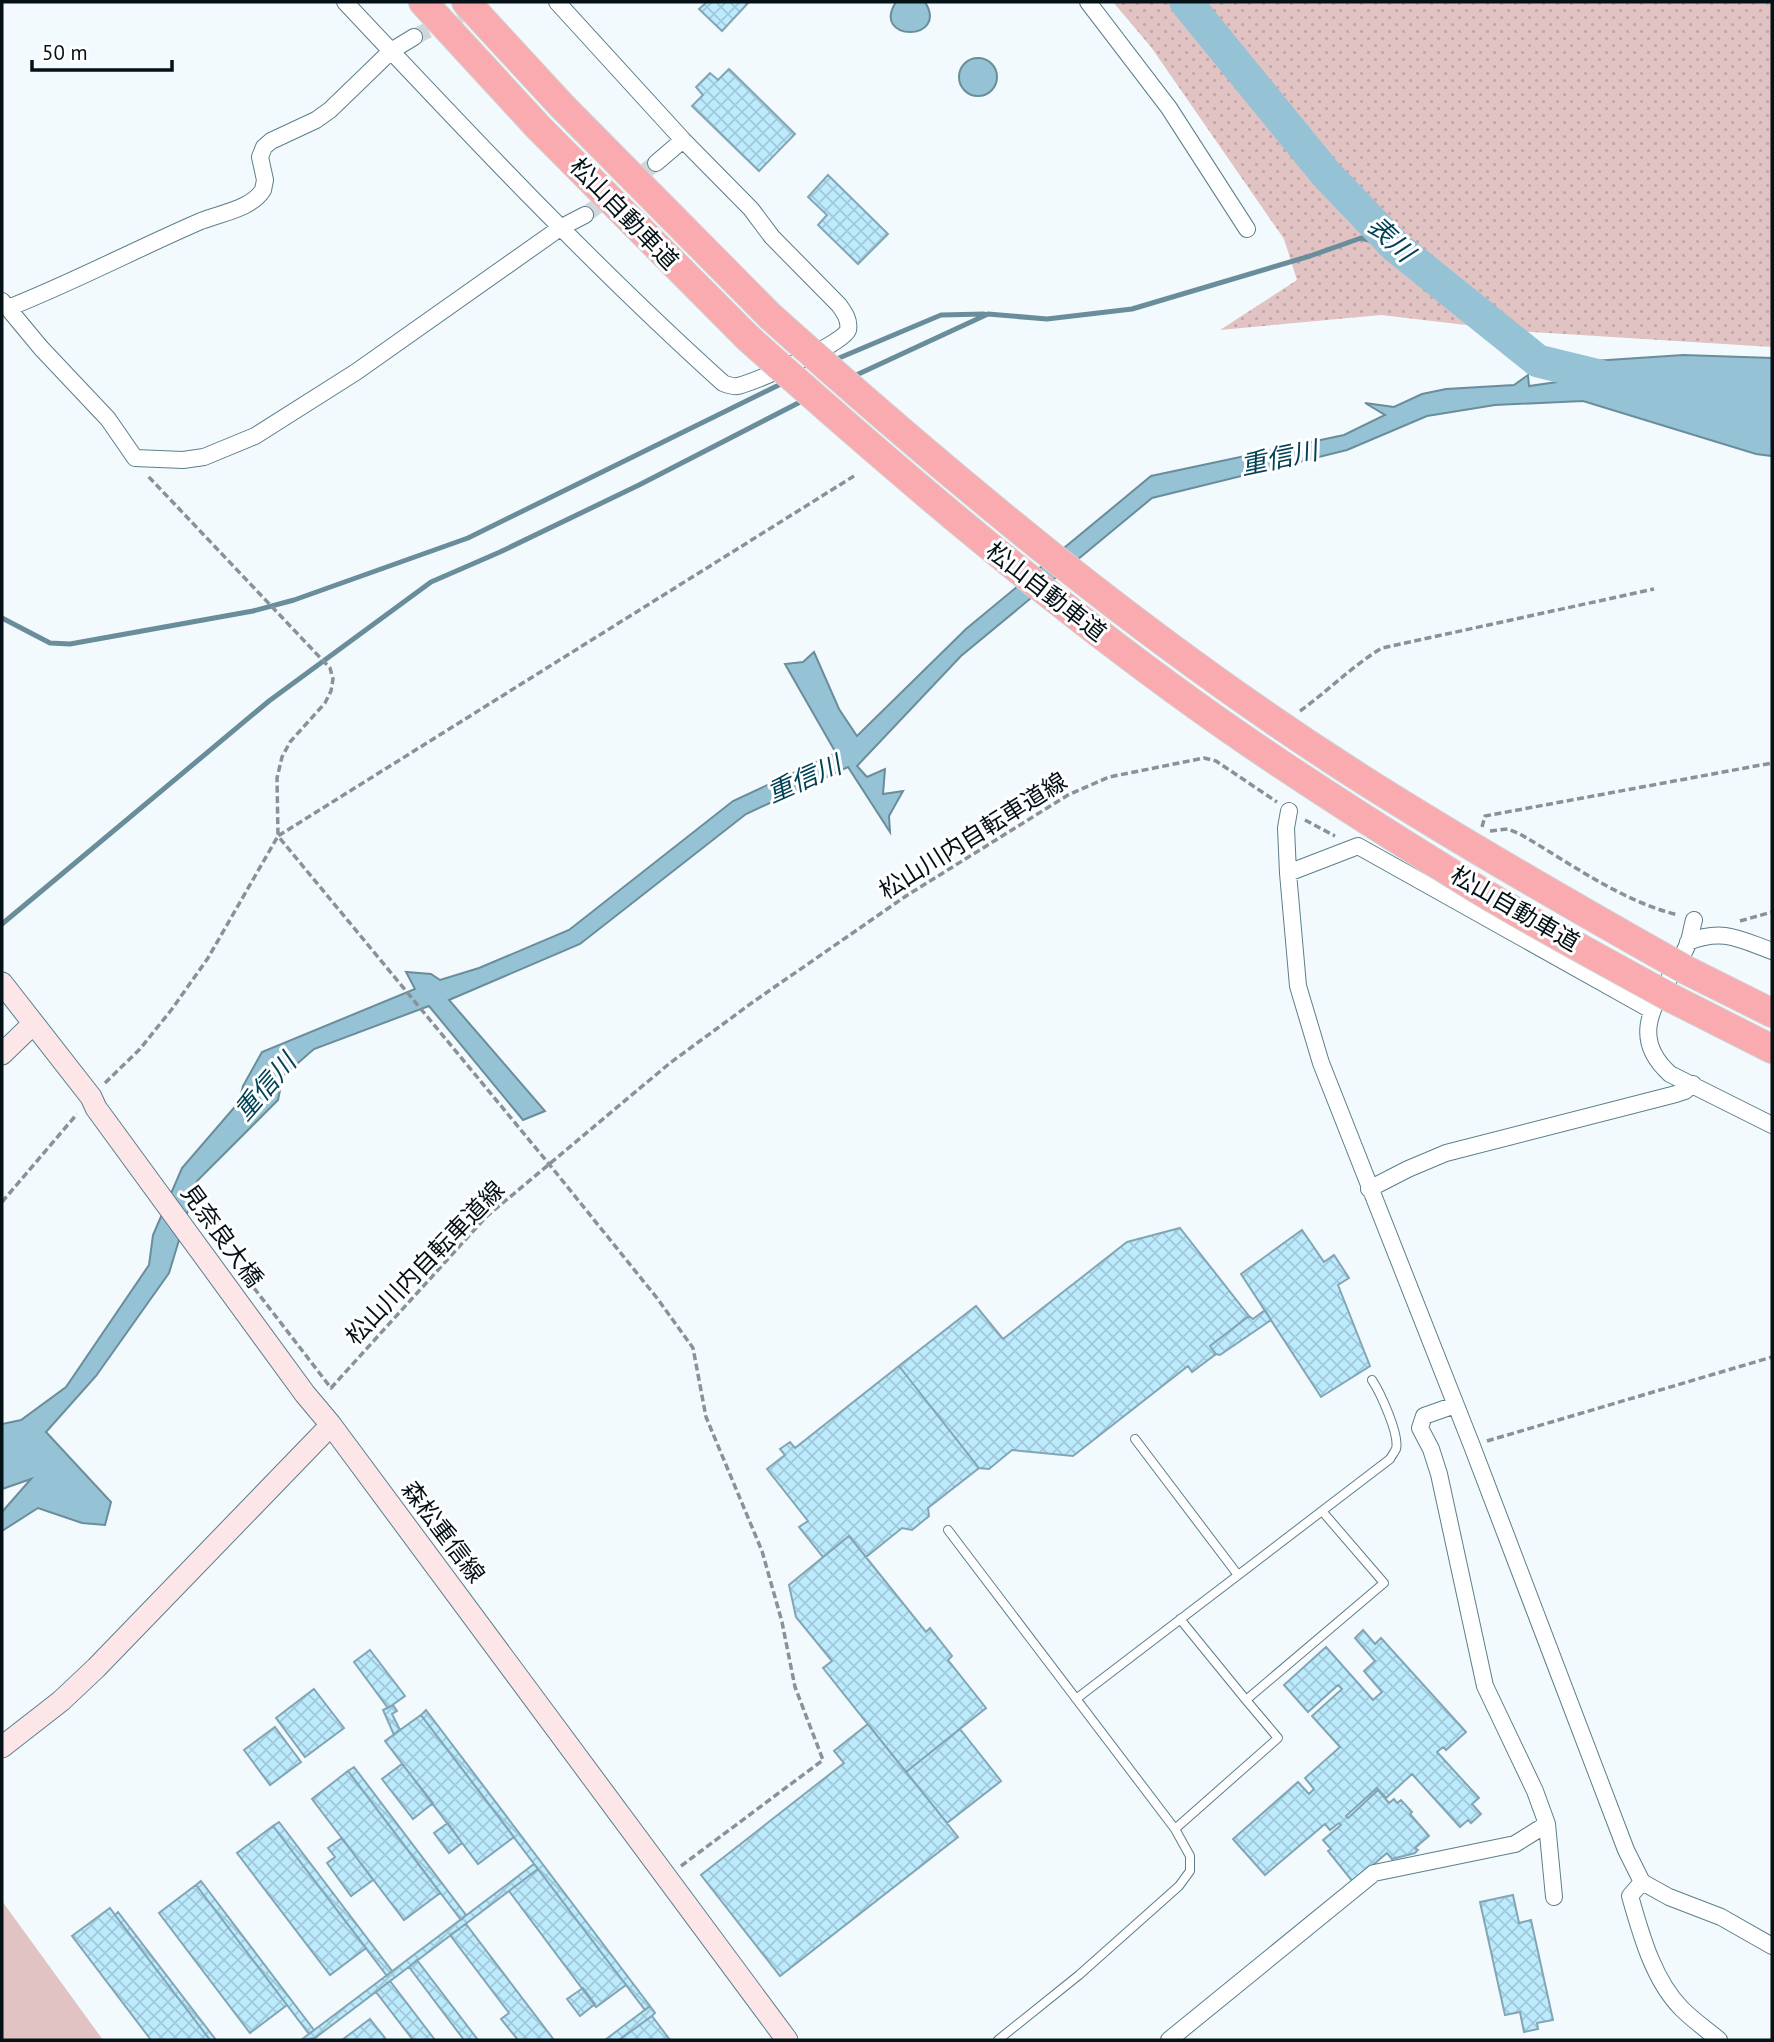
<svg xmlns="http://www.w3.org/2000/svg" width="1774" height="2042" viewBox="0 0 1774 2042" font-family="'PT Sans','Noto Sans JP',sans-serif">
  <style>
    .grass { fill: url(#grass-dots) }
    .pitch { fill: #e2c3c4 }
    .water { fill: #95c2d4; stroke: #6a8d9b; stroke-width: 2 }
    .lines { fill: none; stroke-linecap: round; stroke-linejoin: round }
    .stream { stroke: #6a8d9b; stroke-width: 5 }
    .river { stroke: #95c2d4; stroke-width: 33 }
    .building { fill: url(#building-cross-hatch); stroke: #82a6b5; stroke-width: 2 }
    .street-tunnel { stroke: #cfd7db; stroke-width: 16; stroke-dasharray: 16 8; stroke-linecap: butt }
    .lane-casing { stroke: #5c7e8c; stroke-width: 10 }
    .street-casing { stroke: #5c7e8c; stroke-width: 18 }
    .secondary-casing { stroke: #5c7e8c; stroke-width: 23 }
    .highway-casing { stroke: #d2d4d5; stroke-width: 30 }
    .path { stroke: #899397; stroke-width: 3.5; stroke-dasharray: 7 3.5; stroke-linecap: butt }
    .lane { stroke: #fff; stroke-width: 8 }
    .street { stroke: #fff; stroke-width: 16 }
    .secondary { stroke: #fde6e7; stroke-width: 21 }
    .highway { stroke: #f9abaf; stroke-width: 28 }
    .highway-bridge-casing { stroke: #d2d4d5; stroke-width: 30; stroke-linecap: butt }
    .highway-bridge { stroke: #f9abaf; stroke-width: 28 }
    .labels { text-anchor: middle; stroke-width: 6; stroke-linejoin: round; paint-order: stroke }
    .street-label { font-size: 24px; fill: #041116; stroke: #fff }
    .water-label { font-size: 26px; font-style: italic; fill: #004256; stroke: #fff }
  </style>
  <defs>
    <pattern id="grass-dots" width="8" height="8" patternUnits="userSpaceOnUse" patternTransform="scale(1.75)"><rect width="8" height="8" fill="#e2c3c4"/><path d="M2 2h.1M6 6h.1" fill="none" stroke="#c0a6a8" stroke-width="1.8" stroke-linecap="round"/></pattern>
    <pattern id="building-cross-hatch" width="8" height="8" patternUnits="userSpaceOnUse" patternTransform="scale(1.75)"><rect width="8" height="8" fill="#bdebfe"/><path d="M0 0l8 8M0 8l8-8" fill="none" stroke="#a1c8d9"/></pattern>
  </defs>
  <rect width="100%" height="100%" fill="#f3fafe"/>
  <path class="grass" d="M1113,2H1772V347L1517,331L1381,315L1220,330L1297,280L1284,239L1151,47Z"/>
  <path class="pitch" d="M2,1901L103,2040H2Z"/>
  <path class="water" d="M896,2H925C950,42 870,42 896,2Z
    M959 77a19 19 0 1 1 38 0a19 19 0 1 1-38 0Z
    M1683,355L1772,358V456L1756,454L1583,401L1495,405L1427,416L1347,450L1152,498L961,656L857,766L867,777L885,769L883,794L903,791L889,816L890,832L848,767L746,814L580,944L449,1000L545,1111L523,1120L429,1006L314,1049L283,1076L278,1100L197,1181L169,1273L96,1376L46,1432L111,1502L105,1525L82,1523L38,1508L2,1531V1512L31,1479L2,1489V1424L21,1420L66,1387L149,1265L153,1235L182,1168L239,1102L243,1086L262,1052L415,989L406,972L431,974L440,980L479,968L569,930L733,801L836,753L785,664L803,662L814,652L839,709L857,736L966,629L1151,476L1344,435L1385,415L1365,403L1394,407L1422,394L1446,389L1514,385L1528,375L1529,386L1557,382L1593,361Z"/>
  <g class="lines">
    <path class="stream" d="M832,361L941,315L984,314
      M852,377L988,314L1047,319L1132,309L1310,256L1361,238L1396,247
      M2,618L50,643L70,644L253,611L294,600L468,538L785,382
      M2,924L269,701L431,582L500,552L639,485L806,399"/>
    <path class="river" d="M1186,2L1326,174L1396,247L1538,361L1620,381"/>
  </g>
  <path class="building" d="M707,2H749L722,31L699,9Z
    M729,69L795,134L759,171L692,106L703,95L696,87L710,73L718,80Z
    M828,175L888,234L858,264L818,225L827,215L808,197Z
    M1180,1228L1249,1316L1210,1346L1216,1354L1192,1372L1188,1366L1073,1456L1012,1450L989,1469L979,1468L899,1366L976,1306L1003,1339L1127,1242Z
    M1302,1230L1324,1262L1334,1255L1349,1278L1338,1285L1370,1366L1321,1397L1241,1274Z
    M1265,1310L1271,1320L1220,1355L1216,1354L1210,1346L1249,1316L1253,1319Z
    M899,1366L979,1468L928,1508L929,1516L912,1530L902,1528L866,1557L849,1536L823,1557L799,1527L808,1521L767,1469L785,1455L780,1449L790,1442L795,1448Z
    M849,1536L926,1632L930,1628L952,1656L948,1660L986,1708L906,1772L823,1668L832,1661L796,1617L789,1585Z
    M1363,1630L1375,1644L1381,1638L1466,1732L1446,1750L1443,1747L1437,1752L1479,1798L1472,1804L1481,1814L1471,1823L1468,1820L1460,1827L1412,1774L1386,1798L1377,1788L1346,1816L1348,1818L1378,1790L1389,1803L1394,1799L1397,1803L1401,1800L1412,1812L1410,1814L1429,1836L1415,1848L1418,1850L1415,1853L1392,1859L1387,1853L1353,1882L1328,1851L1331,1849L1323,1840L1341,1825L1339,1823L1330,1830L1325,1824L1265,1875L1233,1839L1298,1782L1309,1794L1314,1789L1305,1778L1340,1747L1312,1716L1342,1689L1338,1685L1308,1712L1284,1685L1326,1647L1373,1700L1382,1692L1364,1671L1375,1661L1355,1638Z
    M370,1650L405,1696L388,1708L354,1662Z
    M314,1689L344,1728L305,1757L276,1718Z
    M393,1705L397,1711L392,1714L400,1730L394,1735L383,1710Z
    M426,1710L650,2006L645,2010L421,1715Z
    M421,1715L514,1837L478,1864L385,1741Z
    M868,1724L958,1837L780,1976L701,1875L844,1763L834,1751Z
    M275,1727L301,1762L270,1785L244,1750Z
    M960,1729L1001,1781L947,1823L906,1772Z
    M402,1764L433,1803L413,1819L382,1779Z
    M354,1767L466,1915L461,1920L348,1771Z
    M348,1771L440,1893L404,1920L312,1799Z
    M279,1822L392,1971L387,1976L273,1826Z
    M448,1823L462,1843L449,1853L434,1833Z
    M273,1826L366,1948L330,1975L237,1853Z
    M342,1838L373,1880L351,1896L327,1863L335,1857L328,1848Z
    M534,1864L538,1869L315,2038L301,2040Z
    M538,1869L626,1985L596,2007L509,1891Z
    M201,1881L314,2030L309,2034L196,1885Z
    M196,1885L287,2005L250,2033L159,1913Z
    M1513,1895L1519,1923L1531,1920L1553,2020L1537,2023L1538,2029L1524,2032L1520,2012L1505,2015L1480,1902Z
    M110,1908L115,1915L210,2040H151L72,1936Z
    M118,1912L216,2040H210L115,1915Z
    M466,1924L554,2040H518L501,2019L509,2013L450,1935Z
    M417,1960L478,2040H464L409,1967Z
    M390,1981L435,2040H413L376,1992Z
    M583,1988L595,2004L580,2016L567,1999Z
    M650,2006L655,2013L652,2016L619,2040H605Z
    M652,2016L670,2040H619Z
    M370,2019L385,2038L383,2040H342Z"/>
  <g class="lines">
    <path class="street-tunnel" d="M414,37L486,2
      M585,215L656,163"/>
    <defs>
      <path id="lane" d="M1135,1439L1238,1575
        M948,1530L1175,1829L1190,1856V1871L1179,1886L1079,1975L998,2040
        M1180,1619L1246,1700
        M1076,1699L1390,1459C1391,1457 1395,1451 1396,1449C1400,1435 1380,1392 1372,1380
        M1175,1829L1278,1738L1246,1700L1384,1583L1322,1511"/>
      <path id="street" d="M345,2C467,132 590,263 723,383C728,385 733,387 738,386C756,381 844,344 848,330C850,320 844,312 839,305L772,237L751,209L683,140L557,2
        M1088,2L1169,108L1247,229
        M656,163L683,140
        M2,301L41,348L108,419L135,458L183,460L204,457L255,436L356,372L560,228L585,215
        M8,308C74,282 136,249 201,221C221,213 251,209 263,190L265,180L260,157L264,147L271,141L316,120L330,110L391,51L414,37
        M1289,811L1286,828L1288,873L1298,986L1321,1063L1472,1446L1626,1850L1642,1882L1669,1897L1721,1917L1772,1946
        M1288,873L1358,846L1651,1010
        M1694,920C1692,927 1691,934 1689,941C1671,988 1619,1028 1670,1074L1772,1125
        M1688,942C1723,928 1739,939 1772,951
        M1369,1189L1408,1169L1446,1153L1676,1094L1685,1091L1693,1084
        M1455,1405L1424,1416L1420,1428L1431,1449L1439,1474L1485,1686L1535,1791L1547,1824L1554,1897
        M1642,1882L1630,1896C1641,1934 1653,1980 1682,2009C1693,2020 1707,2030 1719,2040
        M1169,2040L1374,1873L1515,1844L1547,1824"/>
      <path id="secondary" d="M2,983L91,1097L96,1108L305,1394L331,1425L787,2040
        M2,1054L33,1024
        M2,1747L61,1701L96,1668L331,1425"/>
      <path id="highway" d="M423,2L539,128L748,338
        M466,2L562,106L770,316
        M1686,970L1772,1013
        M1671,998L1772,1049"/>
    </defs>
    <use href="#lane" class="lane-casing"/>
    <use href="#street" class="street-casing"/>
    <use href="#secondary" class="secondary-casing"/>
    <use href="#highway" class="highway-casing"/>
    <path class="path" d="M1300,711C1328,691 1352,666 1382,648L1654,589
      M1305,820L1335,836
      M1482,827L1485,816L1772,763
      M1490,831L1508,829L1520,834C1570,863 1621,901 1678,915
      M1740,921L1772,912
      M105,1083L140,1049L172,1009L208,958L278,836L277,778L282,757L290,742L325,703L331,691L333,679L330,668L147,475
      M2,1202L77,1114
      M254,1288L331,1388L486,1217L670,1063L753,1002L906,896L1068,795L1109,777L1204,758L1216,761L1277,802
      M1487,1441L1772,1357
      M681,1866L823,1760L795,1687L782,1622L762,1551L706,1417L693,1348L657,1298L549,1164L278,836L854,476"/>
    <use href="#lane" class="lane"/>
    <use href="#street" class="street"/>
    <use href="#secondary" class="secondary"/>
    <use href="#highway" class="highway"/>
    <defs>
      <path id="highway-bridge" d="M770,316C954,481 1145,640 1354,774C1462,843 1574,907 1686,970
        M748,338C899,473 1052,604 1218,721C1302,780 1389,835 1477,889C1540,927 1606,962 1671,998"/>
    </defs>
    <use href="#highway-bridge" class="highway-bridge-casing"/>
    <use href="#highway-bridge" class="highway-bridge"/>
  </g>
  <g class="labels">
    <g class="street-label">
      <text transform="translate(624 214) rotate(46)" y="8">松山自動車道</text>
      <text transform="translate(1046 592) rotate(38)" y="8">松山自動車道</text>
      <text transform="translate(973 836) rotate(-32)" y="8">松山川内自転車道線</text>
      <text transform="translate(1515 909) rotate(30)" y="8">松山自動車道</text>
      <text transform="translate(222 1236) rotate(54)" y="8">見奈良大橋</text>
      <text transform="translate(425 1263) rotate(-46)" y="8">松山川内自転車道線</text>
      <text transform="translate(443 1532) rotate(53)" y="8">森松重信線</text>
    </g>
    <g class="water-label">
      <text transform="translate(1391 239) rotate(43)" y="9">表川</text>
      <text transform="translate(1279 458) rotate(-12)" y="9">重信川</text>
      <text transform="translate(804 779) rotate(-24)" y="9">重信川</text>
      <text transform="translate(265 1087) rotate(-49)" y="9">重信川</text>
    </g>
  </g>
  <rect width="1774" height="2042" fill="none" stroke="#041116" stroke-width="7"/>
  <path d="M32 60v10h140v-10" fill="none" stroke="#041116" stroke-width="3.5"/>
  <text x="42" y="60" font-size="21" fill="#041116" stroke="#ffffff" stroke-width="5" paint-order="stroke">50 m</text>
</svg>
